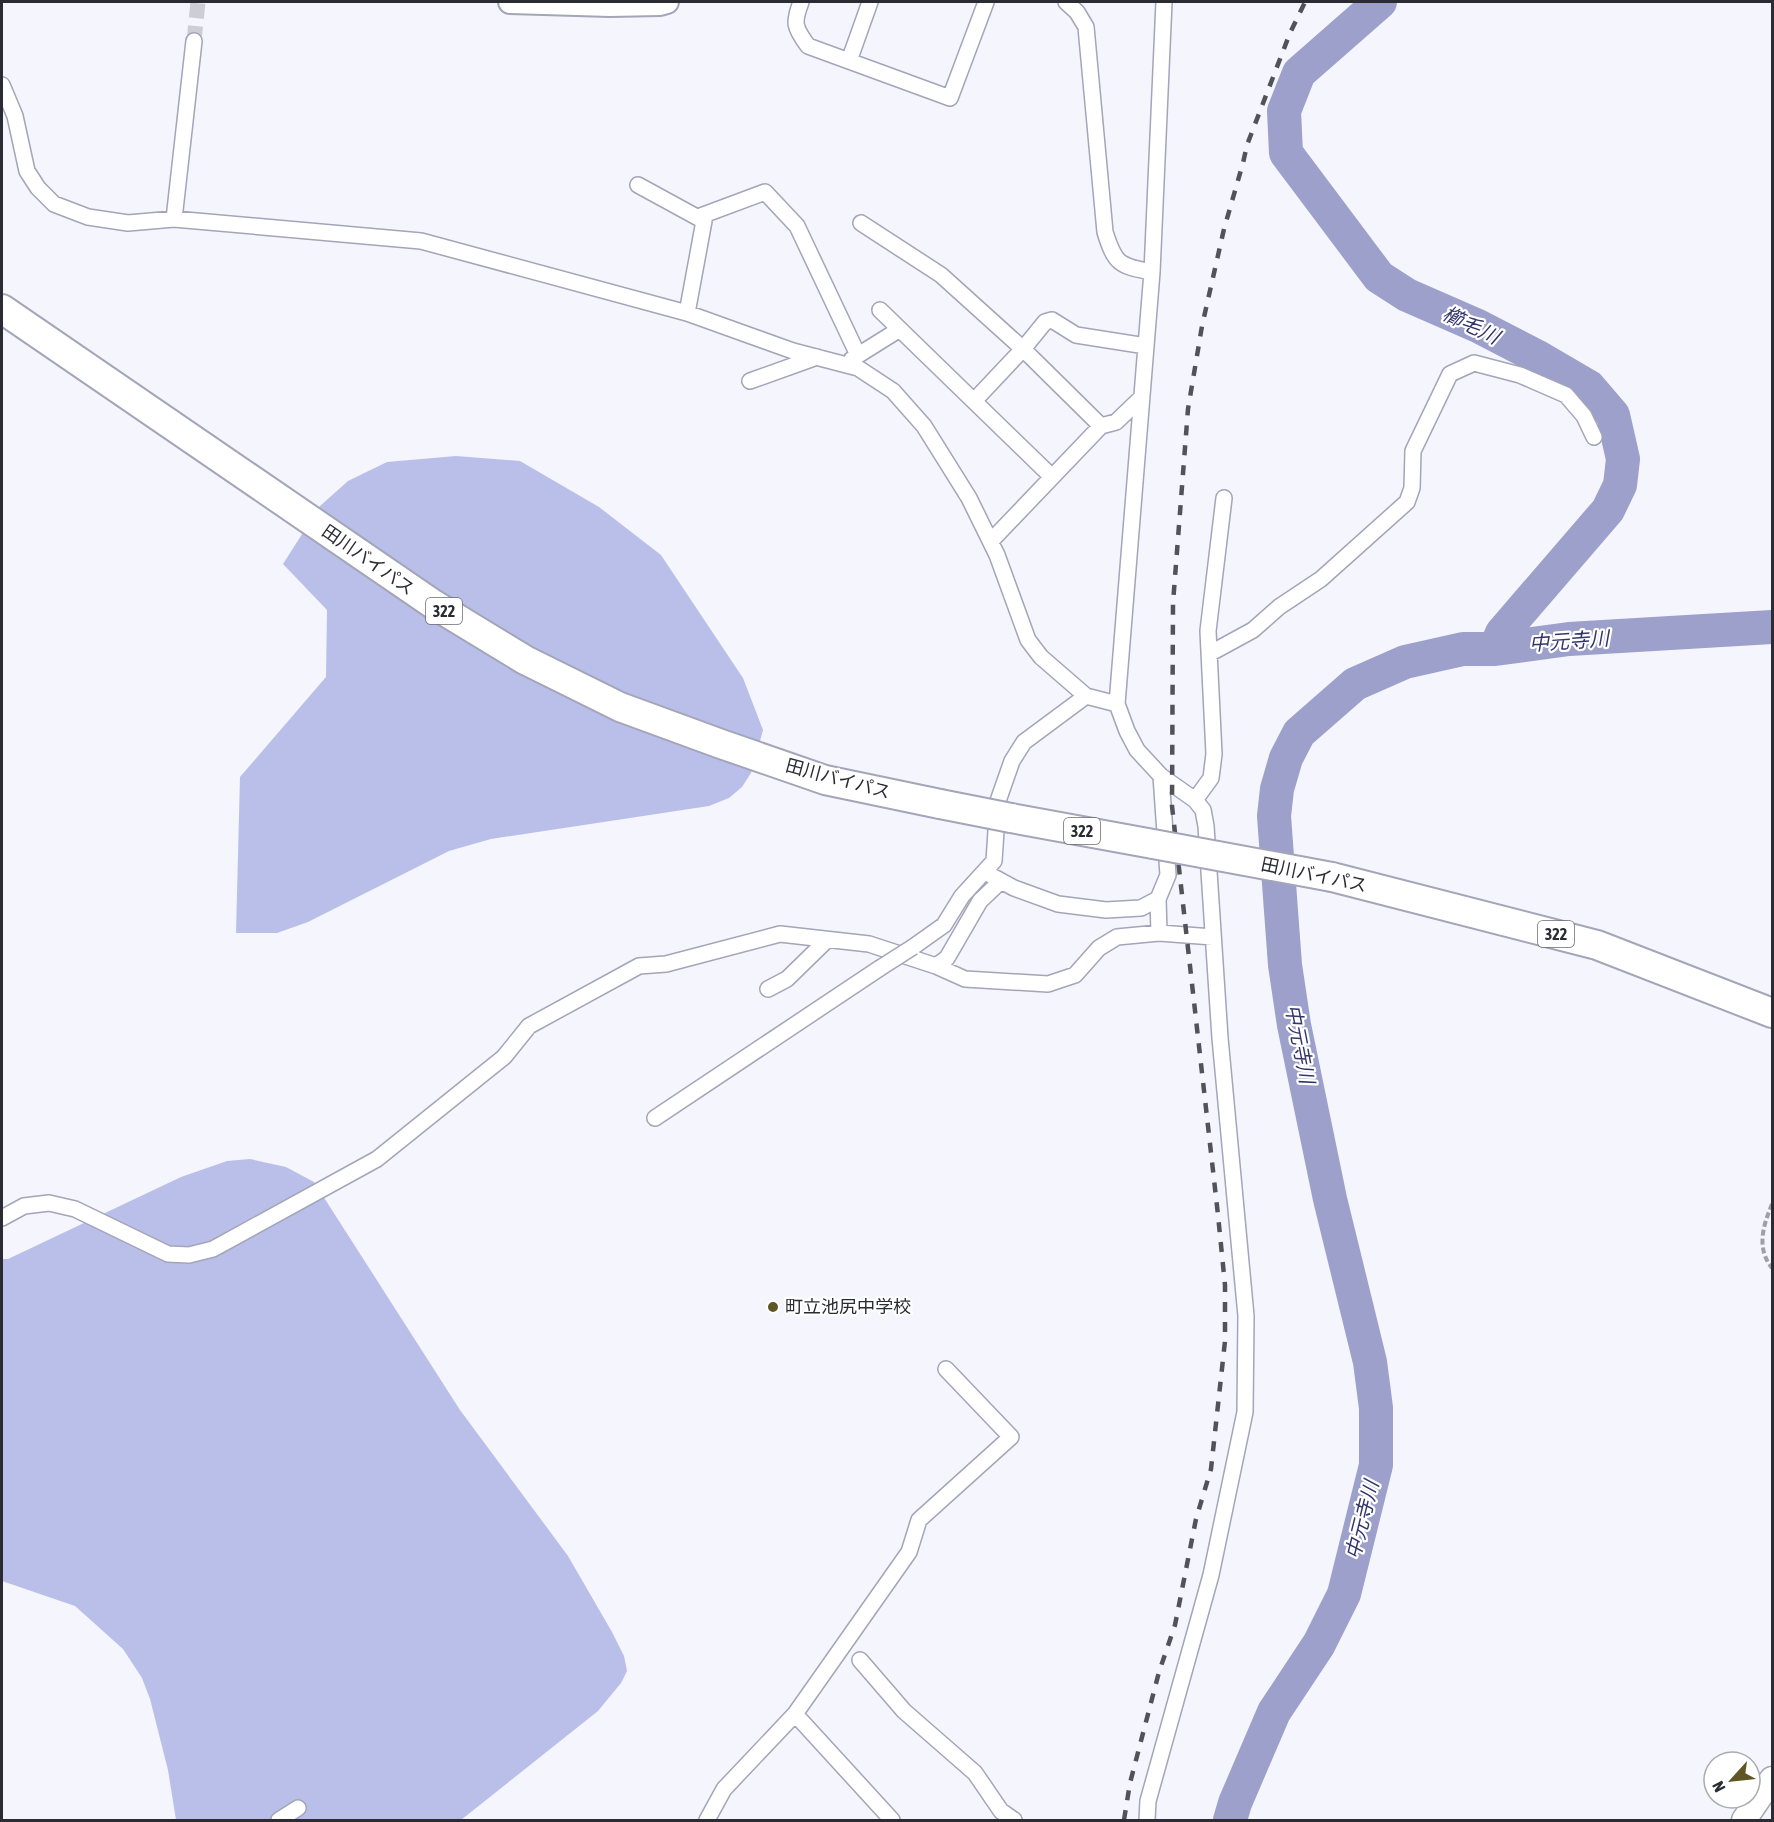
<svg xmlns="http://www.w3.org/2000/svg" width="1774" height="1822" viewBox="0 0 1774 1822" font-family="'Asap Condensed','Noto Sans JP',sans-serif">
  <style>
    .forest { fill: #babfea }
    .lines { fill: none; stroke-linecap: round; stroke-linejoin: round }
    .river { stroke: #9ca0ca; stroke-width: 34 }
    .street-tunnel { stroke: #cccdd5; stroke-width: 15; stroke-dasharray: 15 8; stroke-linecap: butt }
    .street-casing { stroke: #a3a5b8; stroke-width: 18 }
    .secondary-casing { stroke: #a3a5b8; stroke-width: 26 }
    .primary-casing { stroke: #a3a5b8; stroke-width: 27 }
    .highway-casing { stroke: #a3a5b8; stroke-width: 32 }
    .path { stroke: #9e9fa7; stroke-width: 4; stroke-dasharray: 6 3; stroke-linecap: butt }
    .street { stroke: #fff; stroke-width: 15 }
    .secondary { stroke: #fff; stroke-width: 22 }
    .primary { stroke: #fff; stroke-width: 24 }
    .highway { stroke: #fff; stroke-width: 28 }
    .rail { stroke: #52535a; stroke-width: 4.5; stroke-dasharray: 10 10; stroke-linecap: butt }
    .street-bridge-casing { stroke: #a3a5b8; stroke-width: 18; stroke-linecap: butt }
    .highway-bridge-casing { stroke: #a3a5b8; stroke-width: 32; stroke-linecap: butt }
    .street-bridge { stroke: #fff; stroke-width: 15 }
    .highway-bridge { stroke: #fff; stroke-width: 28 }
    .poi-dot { fill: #5f5623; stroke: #fff; stroke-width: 2 }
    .labels { text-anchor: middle; stroke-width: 4.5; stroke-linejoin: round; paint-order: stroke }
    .shield { fill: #fff; stroke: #6b6b70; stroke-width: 1.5 }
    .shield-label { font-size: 16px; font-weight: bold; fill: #2b2c33 }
    .street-label { font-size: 18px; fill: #2b2c33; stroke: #fff }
    .poi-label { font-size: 18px; fill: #2b2c33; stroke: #fff; text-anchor: start }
    .water-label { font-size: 20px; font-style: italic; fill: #34356b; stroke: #fff }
  </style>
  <rect width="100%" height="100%" fill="#f4f5fd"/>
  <path class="forest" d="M456,456L520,461L599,507L661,555L743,678L763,730L751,773L742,787L729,798L709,806L491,839L449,851L308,922L277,933H236L240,777L326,677L327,610L283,564L320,506L348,481L387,462Z
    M250,1159L286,1167L314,1182L460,1410L568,1556L612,1632L624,1656L627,1671L621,1683L598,1711L461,1820H176L168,1770L150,1699L142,1678L123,1649L75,1606L2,1581V1259H8L181,1177L227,1161Z"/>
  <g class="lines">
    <path class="river" d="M1380,2L1299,73L1284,111L1286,153L1379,277L1407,295L1478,326L1536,356L1589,387L1613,415L1623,459L1620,485L1608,510L1502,633L1495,649
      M1230,1820L1235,1803L1274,1712L1319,1644L1344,1594L1376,1465V1408L1370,1362L1330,1199L1294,1025L1285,965L1274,816L1277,789L1286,758L1299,733L1355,684L1405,662L1463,649H1495L1569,639L1772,627"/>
    <path class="street-tunnel" d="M194,41L198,2"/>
    <defs>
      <path id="street" d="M801,2C793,23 794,27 808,46L950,98L986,2
        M1066,2L1077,12L1086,27L1105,232C1115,264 1119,266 1152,272
        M849,61L870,2
        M2,85L15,116L27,171L38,188L54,204L88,217L128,223L174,219L421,241L687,313L793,351L858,368L893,391L924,426L969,498L997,555L1028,640L1041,657L1086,696L1117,704
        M638,185L704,221L687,313
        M698,217L765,192L797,226L858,355
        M174,219L194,41
        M861,223L941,275L1023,349L1101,426L991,541
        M880,310L1052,477
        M852,359L900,329
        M750,381L817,357
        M974,401L1023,349L1045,322L1052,320L1076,335L1146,346
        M1101,426L1116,422L1141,398
        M1209,654L1253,630L1279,607L1321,579L1407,502L1412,488L1413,451L1450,374L1474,363L1520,375L1566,395L1584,416L1594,437
        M1195,800L1211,778L1214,754L1208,631L1224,498
        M992,876L1014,888L1058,904L1106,910L1141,908L1158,899L1168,875L1161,776
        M1159,933L1213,937
        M913,947L944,925L962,896L994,861L998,801L1012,761L1024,742L1086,696
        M936,966L965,979L1048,984L1075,975L1099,948L1117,937L1159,933L1158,899
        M768,989L787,979L827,940
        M655,1118L880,968
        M2,1218L24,1206L49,1203L75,1209L168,1254L189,1255L213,1249L377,1159L504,1057L529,1026L639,966L666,964L780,934L869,944L936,966L947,958L980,901L1001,881
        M860,1660L904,1711L975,1773L1001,1811L1014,1820
        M279,1820L298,1808
        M707,1820L724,1789L795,1714
        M892,1820L795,1714L909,1552L919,1520L1011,1437L946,1369
        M1147,1820L1148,1801L1211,1575L1245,1412L1246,1316L1220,1038L1206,826L1203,810L1195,800L1161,776L1137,750L1127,731L1117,704L1152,272L1164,2"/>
      <path id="secondary" d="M510,2L610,5L660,4L667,2"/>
      <path id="primary" d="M1744,1820L1772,1779"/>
      <path id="highway" d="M2,309L433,604L525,660L620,707L721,744L825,780L940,804
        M1011,818L1153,844
        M1332,877L1597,945L1772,1013"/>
    </defs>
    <use href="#street" class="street-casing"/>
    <use href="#secondary" class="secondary-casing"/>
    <use href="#primary" class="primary-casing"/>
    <use href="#highway" class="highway-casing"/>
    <path class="path" d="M1772,1204C1763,1226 1756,1248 1772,1268"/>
    <use href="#street" class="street"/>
    <use href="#secondary" class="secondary"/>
    <use href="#primary" class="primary"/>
    <use href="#highway" class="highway"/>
    <path class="rail" d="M1124,1820L1130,1783L1159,1672L1175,1625L1196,1519L1211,1469L1225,1341V1285L1218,1215L1172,806L1173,603L1188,409L1202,326L1224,229L1243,163L1247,145L1290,33L1305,2"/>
    <defs>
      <path id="street-bridge" d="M880,968L913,947"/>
      <path id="highway-bridge" d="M940,804L1011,818
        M1153,844L1332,877"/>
    </defs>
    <use href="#street-bridge" class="street-bridge-casing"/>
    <use href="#highway-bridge" class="highway-bridge-casing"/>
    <use href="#street-bridge" class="street-bridge"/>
    <use href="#highway-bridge" class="highway-bridge"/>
  </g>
  <circle class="poi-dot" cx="773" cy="1307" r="6"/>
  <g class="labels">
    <g class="shield">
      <rect x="426" y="598" width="36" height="26" rx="4.5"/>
      <rect x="1064" y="818" width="36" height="26" rx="4.5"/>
      <rect x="1538" y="921" width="36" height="26" rx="4.5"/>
    </g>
    <g class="shield-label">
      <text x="444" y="617">322</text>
      <text x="1082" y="837">322</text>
      <text x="1556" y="940">322</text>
    </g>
    <g class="street-label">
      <text transform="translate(368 560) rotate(35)" y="6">田川バイパス</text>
      <text transform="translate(838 779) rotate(15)" y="6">田川バイパス</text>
      <text transform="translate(1314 875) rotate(12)" y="6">田川バイパス</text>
    </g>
    <g class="poi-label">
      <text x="785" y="1313">町立池尻中学校</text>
    </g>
    <g class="water-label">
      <text transform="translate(1471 325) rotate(26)" y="7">櫛毛川</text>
      <text transform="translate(1569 641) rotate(-4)" y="7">中元寺川</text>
      <text transform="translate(1300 1044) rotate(79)" y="7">中元寺川</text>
      <text transform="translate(1362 1520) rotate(-76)" y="7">中元寺川</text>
    </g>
  </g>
  <rect width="1774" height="1822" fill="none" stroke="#2b2c33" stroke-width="6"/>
  <g transform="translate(1732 1780) rotate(243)"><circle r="28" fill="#ffffff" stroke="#aaabad" stroke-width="1.5"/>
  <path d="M0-4.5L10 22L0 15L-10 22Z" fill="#5f5623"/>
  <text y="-9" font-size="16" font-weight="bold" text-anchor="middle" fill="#2b2c33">N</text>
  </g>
</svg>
